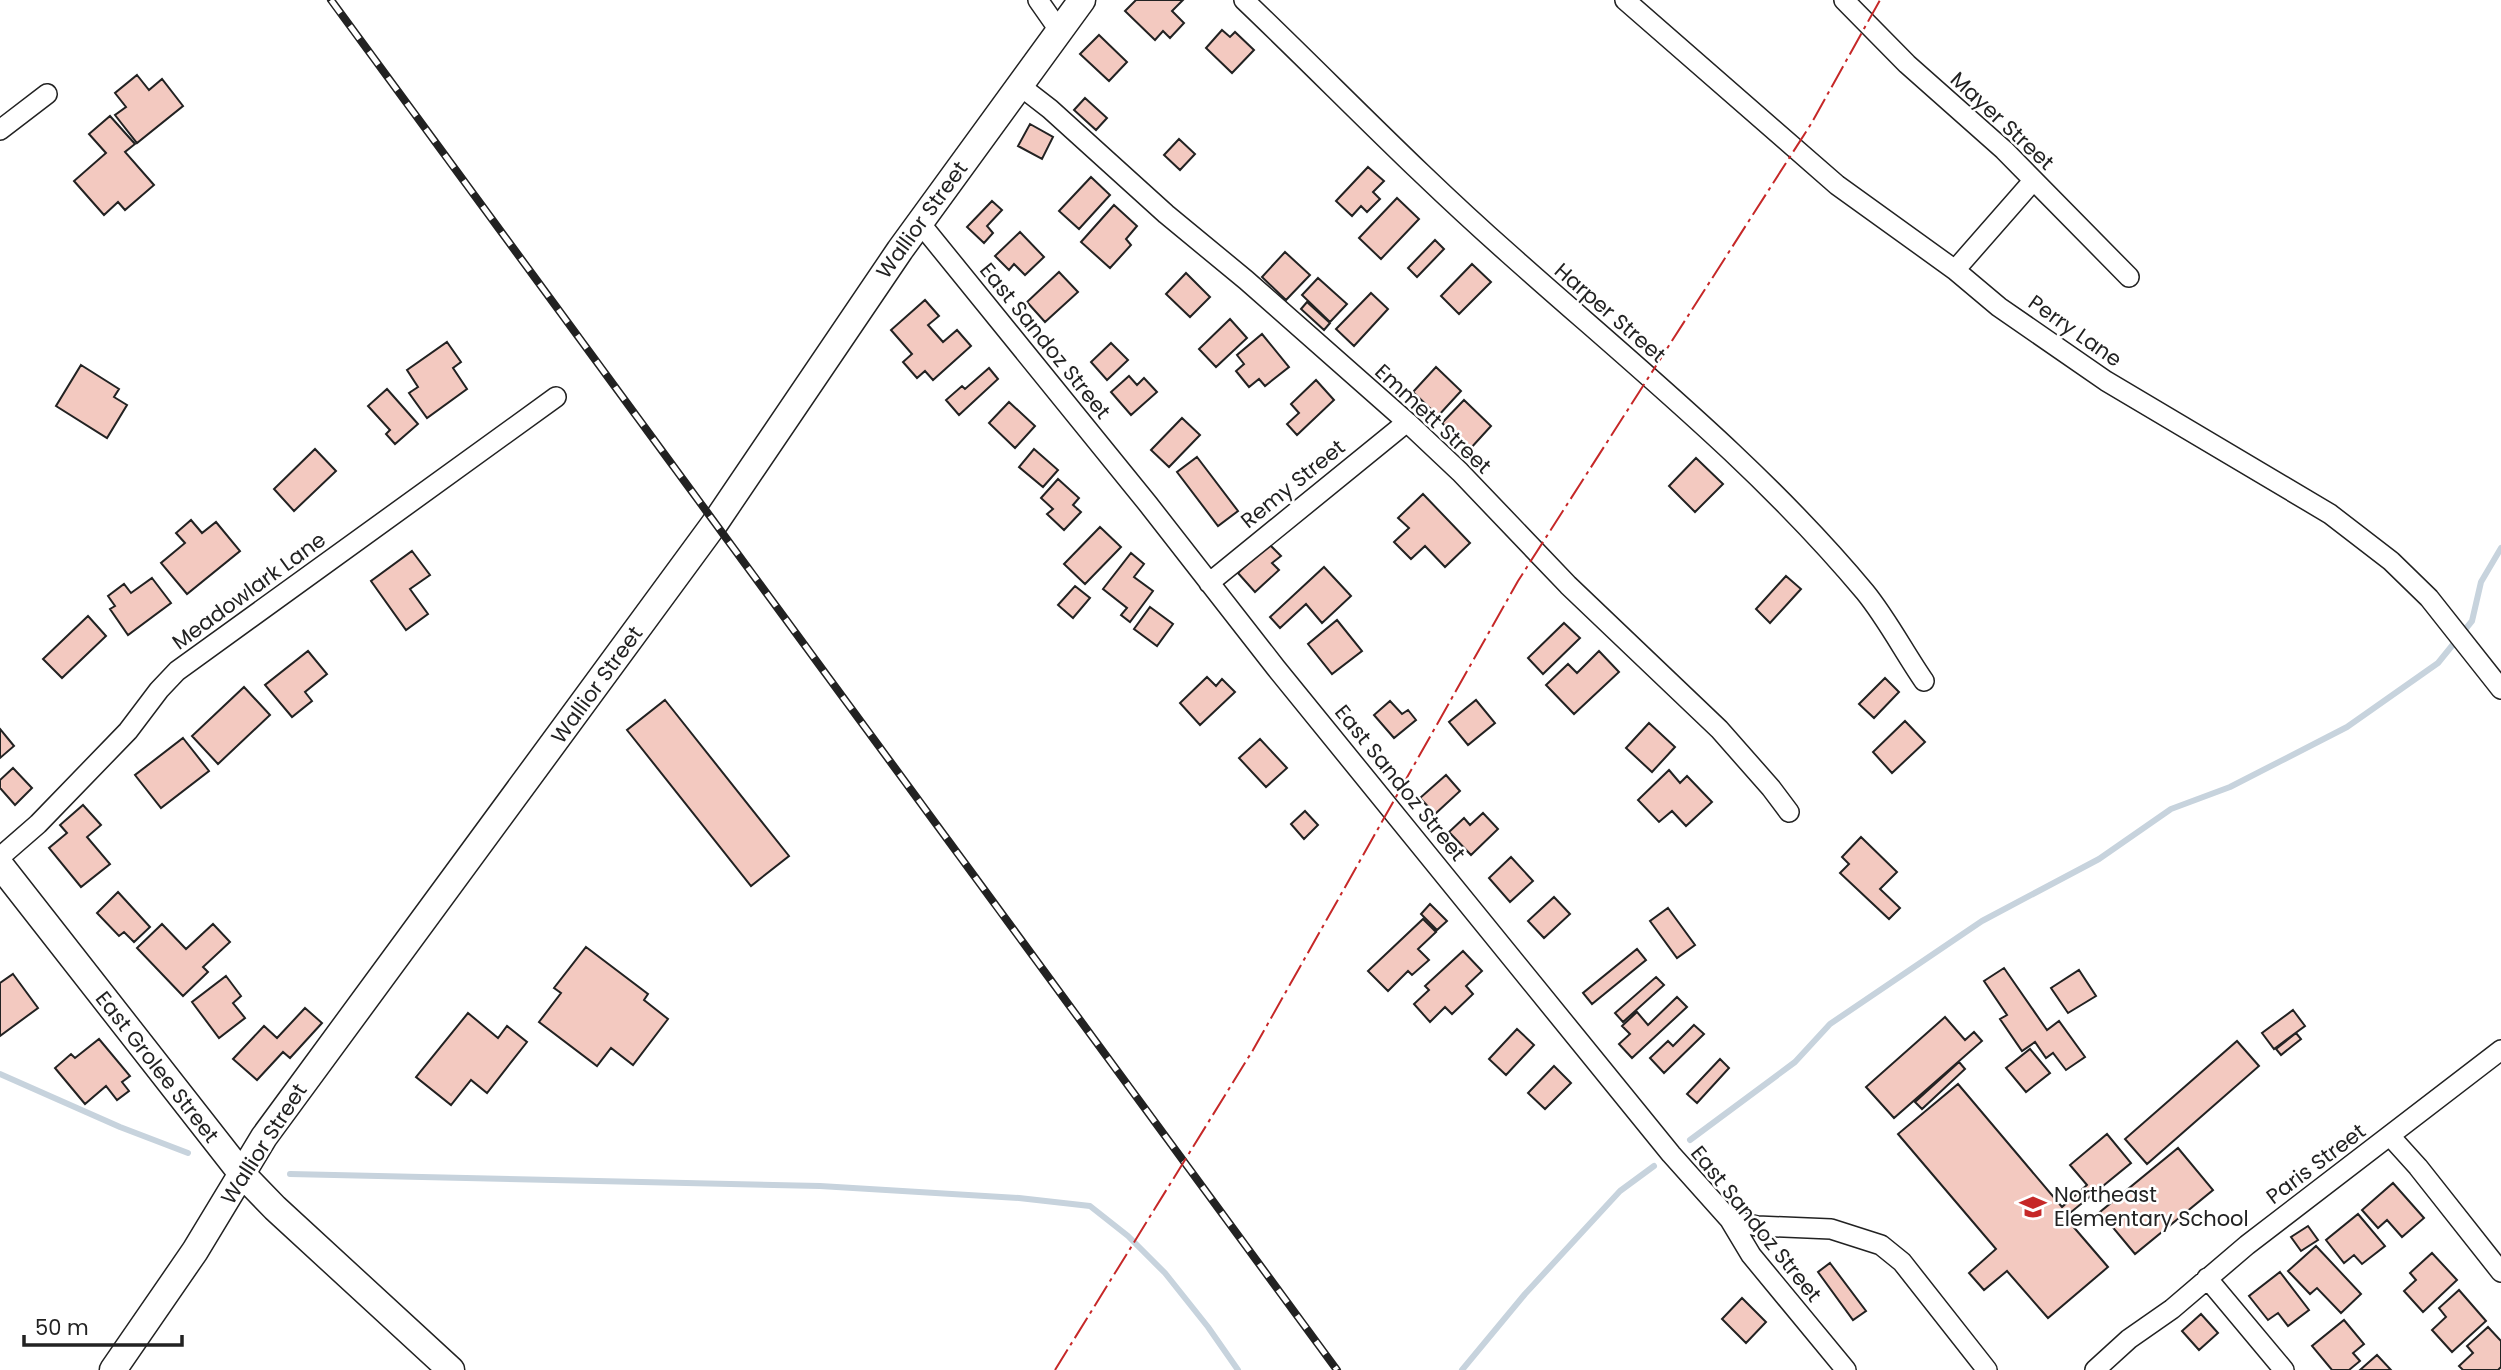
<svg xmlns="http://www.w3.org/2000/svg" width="2501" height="1370" viewBox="0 0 2501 1370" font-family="Poppins,sans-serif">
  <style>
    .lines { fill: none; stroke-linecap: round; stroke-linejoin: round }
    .stream { stroke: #c7d3dd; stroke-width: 6 }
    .building { fill: #f3c9c0; stroke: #222; stroke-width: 2 }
    .street-casing { stroke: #222; stroke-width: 22 }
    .secondary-casing { stroke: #222; stroke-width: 29 }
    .street { stroke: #fff; stroke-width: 19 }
    .secondary { stroke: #fff; stroke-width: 26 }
    .rail-casing { stroke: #222; stroke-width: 8 }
    .rail { stroke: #fff; stroke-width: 5; stroke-dasharray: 16; stroke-linecap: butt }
    .power { stroke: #c62828; stroke-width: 2; stroke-dasharray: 24 5 3.5 5; stroke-linecap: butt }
    .labels { text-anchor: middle; stroke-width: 5; stroke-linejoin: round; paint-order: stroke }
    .street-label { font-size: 21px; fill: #222; stroke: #fff }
    .poi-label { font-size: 21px; fill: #222; stroke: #fff; text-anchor: start }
  </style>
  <rect width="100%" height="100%" fill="#fff"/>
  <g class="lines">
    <path class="stream" d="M0,1074L120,1127L188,1153
      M1690,1140L1795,1062L1830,1024L1982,921L2099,859L2171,809L2230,787L2347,727L2438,663L2472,621L2481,582L2501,548
      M290,1174L820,1186L1019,1198L1090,1206L1128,1236L1165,1273L1208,1327L1238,1370
      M1462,1370L1525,1294L1620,1191L1654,1166"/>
  </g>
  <path class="building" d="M1136,0H1183L1172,11L1184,23L1170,38L1163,31L1155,40L1125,11Z
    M1222,30L1230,37L1235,32L1254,50L1232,73L1206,48Z
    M1099,35L1127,62L1109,81L1080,54Z
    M137,75L149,90L162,79L183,106L137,143L115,115L126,107L115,93Z
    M1085,98L1107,118L1096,130L1074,110Z
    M110,116L135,144L125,152L154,185L125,210L118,202L104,215L74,181L106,153L89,134Z
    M1030,124L1053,137L1042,159L1018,146Z
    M1179,139L1195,154L1180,170L1164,155Z
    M1368,167L1384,181L1373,192L1380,199L1367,212L1361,206L1352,216L1336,201Z
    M1091,177L1110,195L1079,229L1059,211Z
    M1397,198L1419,219L1381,259L1359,238Z
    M992,201L1002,210L987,226L993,233L984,243L967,227Z
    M1114,205L1137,226L1126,239L1131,245L1110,268L1081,242Z
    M1020,232L1044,257L1025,275L1014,264L1009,270L995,256Z
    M1435,240L1444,249L1417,277L1408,268Z
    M1285,252L1310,275L1286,300L1262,277Z
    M1472,264L1491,282L1459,314L1441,296Z
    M1059,272L1078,292L1045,322L1027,302Z
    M1186,273L1210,297L1190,317L1166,294Z
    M1318,278L1347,304L1330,322L1302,295Z
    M1371,293L1388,309L1354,346L1336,329Z
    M925,300L939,316L928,325L943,342L957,330L971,346L933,380L925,371L917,378L903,362L912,354L891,330Z
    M1307,302L1330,323L1324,330L1301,309Z
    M1230,319L1247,338L1216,367L1199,349Z
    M1262,334L1289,367L1265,386L1259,379L1249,387L1236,371L1244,364L1237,355Z
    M447,342L461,362L453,368L467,389L427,418L409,393L418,387L407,370Z
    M1111,343L1128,360L1107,380L1091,362Z
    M81,365L119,389L114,397L127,405L107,438L56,406Z
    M1436,367L1461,391L1438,416L1413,392Z
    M989,368L998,379L959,415L946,400L962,386L965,389Z
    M1129,376L1137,385L1144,378L1157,392L1131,415L1111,392Z
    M1316,380L1334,400L1297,435L1287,424L1299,413L1291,404Z
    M387,389L418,424L395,444L386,434L390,430L368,406Z
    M1464,400L1491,426L1470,449L1442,423Z
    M1009,402L1035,426L1015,448L989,423Z
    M1182,418L1200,435L1169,467L1151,450Z
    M315,449L336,471L294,511L274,489Z
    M1034,449L1058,470L1043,487L1019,467Z
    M1197,457L1238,511L1218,526L1177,472Z
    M1696,458L1723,484L1695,512L1669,486Z
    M1058,479L1079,498L1073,505L1081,512L1064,530L1047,514L1053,509L1041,498Z
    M1423,494L1470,543L1445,567L1425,546L1411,559L1394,542L1409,528L1398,518Z
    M191,520L202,533L216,522L240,551L187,594L161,563L185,543L176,533Z
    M1100,527L1121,547L1085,584L1064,564Z
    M1269,544L1281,556L1272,563L1279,570L1255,592L1238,573Z
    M412,551L430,575L410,589L428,614L406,630L371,581Z
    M1131,553L1144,564L1134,577L1153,591L1130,622L1121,615L1127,608L1103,589Z
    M1324,567L1351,596L1322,623L1306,604L1280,628L1270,617Z
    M1786,576L1801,589L1770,623L1756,609Z
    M152,578L171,603L128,635L110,609L115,606L108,596L124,584L131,593Z
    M1075,586L1090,598L1073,618L1058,605Z
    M1150,607L1173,624L1157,646L1134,629Z
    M88,616L106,636L62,678L43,659Z
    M1337,620L1362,651L1332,674L1308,644Z
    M1564,623L1580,638L1543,674L1528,658Z
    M308,651L327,674L305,692L312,701L292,717L265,685Z
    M1599,651L1619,672L1574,714L1546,685L1568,664L1577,673Z
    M1207,677L1216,686L1222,679L1235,692L1200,725L1180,703Z
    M1885,678L1899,692L1874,718L1859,704Z
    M244,687L270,715L218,764L192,736Z
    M665,700L789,856L751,886L627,730Z
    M1476,700L1495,723L1468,745L1449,722Z
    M1390,701L1402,714L1408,710L1416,720L1394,738L1374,715Z
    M1905,721L1925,742L1892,773L1873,752Z
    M1649,723L1675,747L1652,772L1626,748Z
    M0,729L14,746L0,758Z
    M183,738L209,771L161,808L135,775Z
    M1260,739L1287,768L1266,787L1239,758Z
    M13,768L32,788L15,805L0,788V780Z
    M1669,770L1680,783L1687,776L1712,802L1686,826L1672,811L1659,822L1638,800Z
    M1446,775L1460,791L1435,814L1420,798Z
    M83,805L101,825L87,837L110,864L81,887L49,848L67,833L60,825Z
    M1305,811L1318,825L1304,839L1291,824Z
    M1483,813L1498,829L1471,855L1449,832L1464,818L1470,825Z
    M1861,837L1897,872L1880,889L1900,908L1889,919L1840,873L1849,864L1842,857Z
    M1511,857L1533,881L1510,902L1489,878Z
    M118,892L150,927L134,942L124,932L119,936L97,913Z
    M1554,897L1570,914L1544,938L1528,921Z
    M1430,904L1447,921L1437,930L1421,914Z
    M1668,908L1695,945L1677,958L1650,921Z
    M1423,919L1436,932L1418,949L1429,960L1412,975L1408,971L1388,991L1368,971Z
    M162,924L186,949L213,924L230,942L203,967L208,972L183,996L137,948Z
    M586,947L648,994L644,1000L668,1019L633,1065L611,1048L597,1066L539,1022L561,993L554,988Z
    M1637,949L1646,960L1592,1004L1583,993Z
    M1463,951L1482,971L1466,986L1473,994L1452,1014L1445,1007L1430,1022L1414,1004L1429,990L1425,986Z
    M2004,968L2047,1030L2059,1021L2085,1057L2066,1070L2053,1053L2046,1058L2035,1042L2022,1051L2000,1019L2007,1015L1984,981Z
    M2079,970L2096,996L2068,1013L2051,988Z
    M13,974L38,1008L0,1036V983Z
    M226,976L241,996L233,1003L245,1018L219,1038L192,1002Z
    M1656,977L1664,985L1623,1022L1615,1013Z
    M1677,997L1687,1007L1632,1058L1619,1044L1630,1034L1622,1026L1637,1012L1648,1025Z
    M305,1008L322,1023L290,1058L283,1052L257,1080L233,1059L264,1026L277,1038Z
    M2293,1010L2305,1026L2274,1049L2262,1033Z
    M468,1013L498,1038L507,1026L527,1042L487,1093L471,1080L451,1105L416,1077Z
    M1945,1017L1965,1040L1974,1032L1982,1041L1894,1118L1866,1087Z
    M1694,1025L1704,1034L1664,1073L1650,1058L1668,1041L1673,1046Z
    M1517,1029L1534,1045L1506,1075L1489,1059Z
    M2296,1033L2301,1039L2281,1055L2276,1049Z
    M99,1039L130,1076L122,1082L129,1091L117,1100L106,1086L85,1104L55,1068L71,1054L75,1058Z
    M2237,1041L2259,1066L2147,1164L2125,1139Z
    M2030,1049L2050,1073L2026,1092L2006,1068Z
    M1720,1059L1729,1068L1697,1103L1687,1094Z
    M1959,1062L1965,1069L1922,1109L1915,1102Z
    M1554,1066L1571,1083L1545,1109L1528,1093Z
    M1958,1084L2062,1207L2087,1185L2070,1165L2107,1134L2131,1163L2065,1217L2108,1267L2048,1318L2007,1271L1984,1290L1969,1273L1996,1249L1898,1134Z
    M2178,1148L2213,1190L2135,1254L2100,1212Z
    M2393,1183L2424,1218L2402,1237L2387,1220L2378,1228L2362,1210Z
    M2358,1214L2385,1246L2362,1264L2354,1255L2344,1263L2326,1240Z
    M2308,1226L2318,1240L2301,1251L2291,1237Z
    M2316,1246L2361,1294L2341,1313L2317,1288L2310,1294L2288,1271Z
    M2432,1253L2457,1280L2423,1312L2404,1291L2416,1280L2410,1273Z
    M1830,1263L1866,1311L1853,1320L1818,1272Z
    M2280,1272L2309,1310L2288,1326L2278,1313L2268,1320L2249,1296Z
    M2459,1290L2486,1321L2452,1352L2432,1330L2446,1317L2439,1308Z
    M1742,1298L1766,1322L1746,1343L1722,1319Z
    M2201,1314L2218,1333L2199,1350L2182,1331Z
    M2344,1320L2364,1344L2353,1353L2360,1361L2349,1370H2332L2312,1346Z
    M2488,1327L2501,1341V1367L2498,1370H2463L2459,1366L2473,1353L2467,1346Z
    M2377,1355L2391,1370H2360Z"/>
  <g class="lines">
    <defs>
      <path id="street" d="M1038,0L1059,30
        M1244,0C1332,84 1416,172 1508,253C1630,362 1760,466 1865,592C1887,619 1904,652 1924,681
        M1625,0L1837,185L1955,270L1999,307L2106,381L2330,514L2391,561L2429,598L2501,689
        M1844,0L1907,64L2004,150L2129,277
        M1019,85L1050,109L1166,214L1246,280L1407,422L1460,472L1568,585L1719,729L1771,788L1789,812
        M0,130L47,94
        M920,223L1148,504L1276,668L1671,1154L1730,1220L1751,1255L1846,1370
        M1955,270L2033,181
        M1209,583L1407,422
        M0,857L38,824L128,731L159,690L177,671L556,397
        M2390,1136L2418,1167L2501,1272
        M1730,1220L1757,1226L1831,1229L1881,1245L1902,1262L1987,1370
        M2207,1278L2284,1370
        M2095,1370L2129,1339L2172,1309L2247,1245L2501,1050"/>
      <path id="secondary" d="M0,865L242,1174L275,1208L451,1370
        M113,1370L195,1251L264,1137L715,523L900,250L1082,0"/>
    </defs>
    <use href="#street" class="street-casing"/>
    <use href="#secondary" class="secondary-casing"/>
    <use href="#street" class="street"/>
    <use href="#secondary" class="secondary"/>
    <defs>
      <path id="rail" d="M331,0L1337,1370"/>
    </defs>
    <use href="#rail" class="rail-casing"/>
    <use href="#rail" class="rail"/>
    <path class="power" d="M1055,1370L1253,1050L1518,581L1811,124L1880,0"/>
  </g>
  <defs>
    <symbol id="school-bare" viewBox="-9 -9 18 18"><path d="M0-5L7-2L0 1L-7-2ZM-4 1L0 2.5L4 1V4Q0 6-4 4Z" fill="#c62828" stroke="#fff" stroke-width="2.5" paint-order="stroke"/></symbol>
  </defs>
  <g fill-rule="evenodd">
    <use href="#school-bare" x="2014" y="1188" width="38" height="38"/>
  </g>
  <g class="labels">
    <g class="street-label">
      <text transform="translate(2002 121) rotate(43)" y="7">Mayer Street</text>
      <text transform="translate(922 220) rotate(-54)" y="7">Wallior Street</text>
      <text transform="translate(1610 313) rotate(41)" y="7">Harper Street</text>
      <text transform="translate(2075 331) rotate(35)" y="7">Perry Lane</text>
      <text transform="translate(1045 341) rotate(51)" y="7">East Sandoz Street</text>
      <text transform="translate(1433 419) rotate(43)" y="7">Emmett Street</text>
      <text transform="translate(1293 484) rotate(-39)" y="7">Remy Street</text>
      <text transform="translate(249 591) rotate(-36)" y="7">Meadowlark Lane</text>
      <text transform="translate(597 685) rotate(-54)" y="7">Wallior Street</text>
      <text transform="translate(1400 783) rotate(51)" y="7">East Sandoz Street</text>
      <text transform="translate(157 1067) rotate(52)" y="7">East Grolee Street</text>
      <text transform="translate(264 1144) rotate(-57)" y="7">Wallior Street</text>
      <text transform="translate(2316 1164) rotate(-37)" y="7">Paris Street</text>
      <text transform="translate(1756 1224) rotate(51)" y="7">East Sandoz Street</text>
    </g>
    <g class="poi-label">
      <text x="2054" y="1202">Northeast<tspan x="2054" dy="24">Elementary School</tspan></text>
    </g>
  </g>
  <path d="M24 1335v10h158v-10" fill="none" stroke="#222222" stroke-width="3.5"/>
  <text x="35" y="1335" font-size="21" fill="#222222" stroke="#ffffff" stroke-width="5" paint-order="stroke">50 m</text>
</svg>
